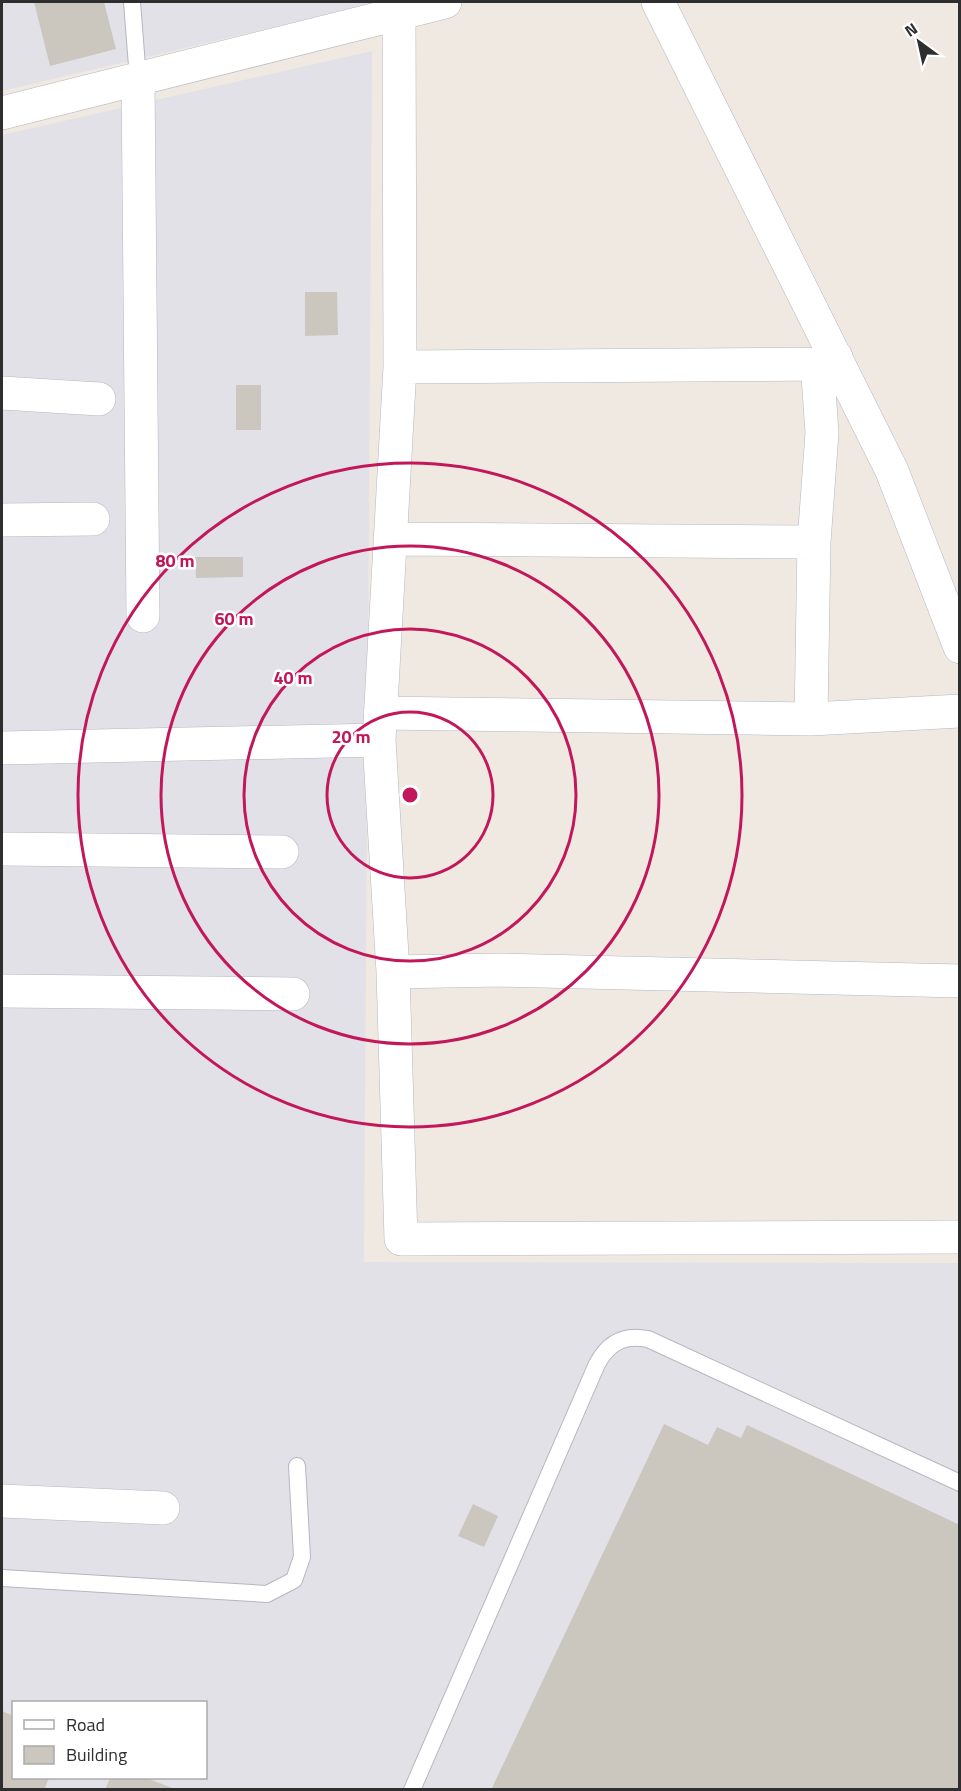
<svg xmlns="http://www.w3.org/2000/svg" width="961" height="1791" viewBox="0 0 961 1791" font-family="'Titillium Web',sans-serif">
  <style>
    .industrial { fill: #e3e1e8; fill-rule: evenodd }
    .building { fill: #cbc7bf }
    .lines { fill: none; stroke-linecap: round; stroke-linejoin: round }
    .service-casing { stroke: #b4b7c1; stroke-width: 18 }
    .minor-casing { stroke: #b4b7c1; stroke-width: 34 }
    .tertiary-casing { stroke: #b4b7c1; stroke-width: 34 }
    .service { stroke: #fff; stroke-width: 16 }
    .minor { stroke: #fff; stroke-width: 33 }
    .tertiary { stroke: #fff; stroke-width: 33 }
    .ring { fill: none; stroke: #c2185b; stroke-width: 3 }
    .centre { fill: #c2185b; stroke: #fff; stroke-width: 3 }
    .ring-label { font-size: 18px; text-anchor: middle; font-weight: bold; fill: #c2185b; stroke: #fff; stroke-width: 5; stroke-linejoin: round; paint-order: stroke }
  </style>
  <rect width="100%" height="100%" fill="#efe9e1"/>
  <path class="industrial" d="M2,2H381L2,91Z
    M372,51L364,1262L959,1263V1789H2V135ZM14,1702H206V1778H14Z"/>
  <path class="building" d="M34,2H104L116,49L50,66Z
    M305,292H337L338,335L305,336Z
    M236,385H261V430H236Z
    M195,557H243V577L196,578Z
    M664,1424L708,1445L717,1427L741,1438L747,1425L960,1525V1790H491Z
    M473,1504L498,1516L484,1547L458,1536Z
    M2,1711L14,1716V1778H49L44,1790H2Z
    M110,1778H146L175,1789L105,1790Z"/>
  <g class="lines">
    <defs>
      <path id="service" d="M132,2L138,79
        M2,1578L267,1594L294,1580L302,1557L297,1466
        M412,1790L597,1364C608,1343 624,1334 648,1339L960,1483"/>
      <path id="minor" d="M658,2L892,471L960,647
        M399,13L400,367L379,740L393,972L401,1239L960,1237
        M138,79L143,616
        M400,367L821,364
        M2,393L99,399
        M2,520L93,519
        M390,539L814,542L822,433L818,376L821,364L836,357
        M380,713L811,719L960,711
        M811,719L814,542
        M2,748L379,740
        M2,849L282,852
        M393,972L502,970L960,981
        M2,991L293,994
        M2,1501L163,1508"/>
      <path id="tertiary" d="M2,113L445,2"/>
    </defs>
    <use href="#service" class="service-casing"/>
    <use href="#minor" class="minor-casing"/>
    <use href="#tertiary" class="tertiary-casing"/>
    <use href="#service" class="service"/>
    <use href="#minor" class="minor"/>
    <use href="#tertiary" class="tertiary"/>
  </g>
  <g class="ring">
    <circle cx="410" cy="795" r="83"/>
    <circle cx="410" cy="795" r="166"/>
    <circle cx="410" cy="795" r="249"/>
    <circle cx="410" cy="795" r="332"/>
  </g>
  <circle cx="410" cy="795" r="9" class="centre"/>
  <g class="ring-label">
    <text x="175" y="567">80 m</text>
    <text x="234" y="625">60 m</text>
    <text x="293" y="684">40 m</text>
    <text x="351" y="743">20 m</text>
  </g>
  <rect width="961" height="1791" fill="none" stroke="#2e2e2e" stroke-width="6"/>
  <rect x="12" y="1701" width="195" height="78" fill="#ffffff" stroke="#ababab" stroke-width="1.5"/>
  <rect x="24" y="1720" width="30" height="9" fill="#ffffff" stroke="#ababab" stroke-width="1.5"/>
  <text x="66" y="1731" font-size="18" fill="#2e2e2e">Road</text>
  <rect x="24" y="1746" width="30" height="18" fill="#cbc7bf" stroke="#ababab" stroke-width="1.5"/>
  <text x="66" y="1761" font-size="18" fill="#2e2e2e">Building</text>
  <g transform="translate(919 42) rotate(327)" stroke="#ffffff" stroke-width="4.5" paint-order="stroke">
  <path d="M0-4.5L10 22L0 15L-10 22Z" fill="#2e2e2e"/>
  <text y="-9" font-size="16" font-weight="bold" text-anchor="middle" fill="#2e2e2e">N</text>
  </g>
</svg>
